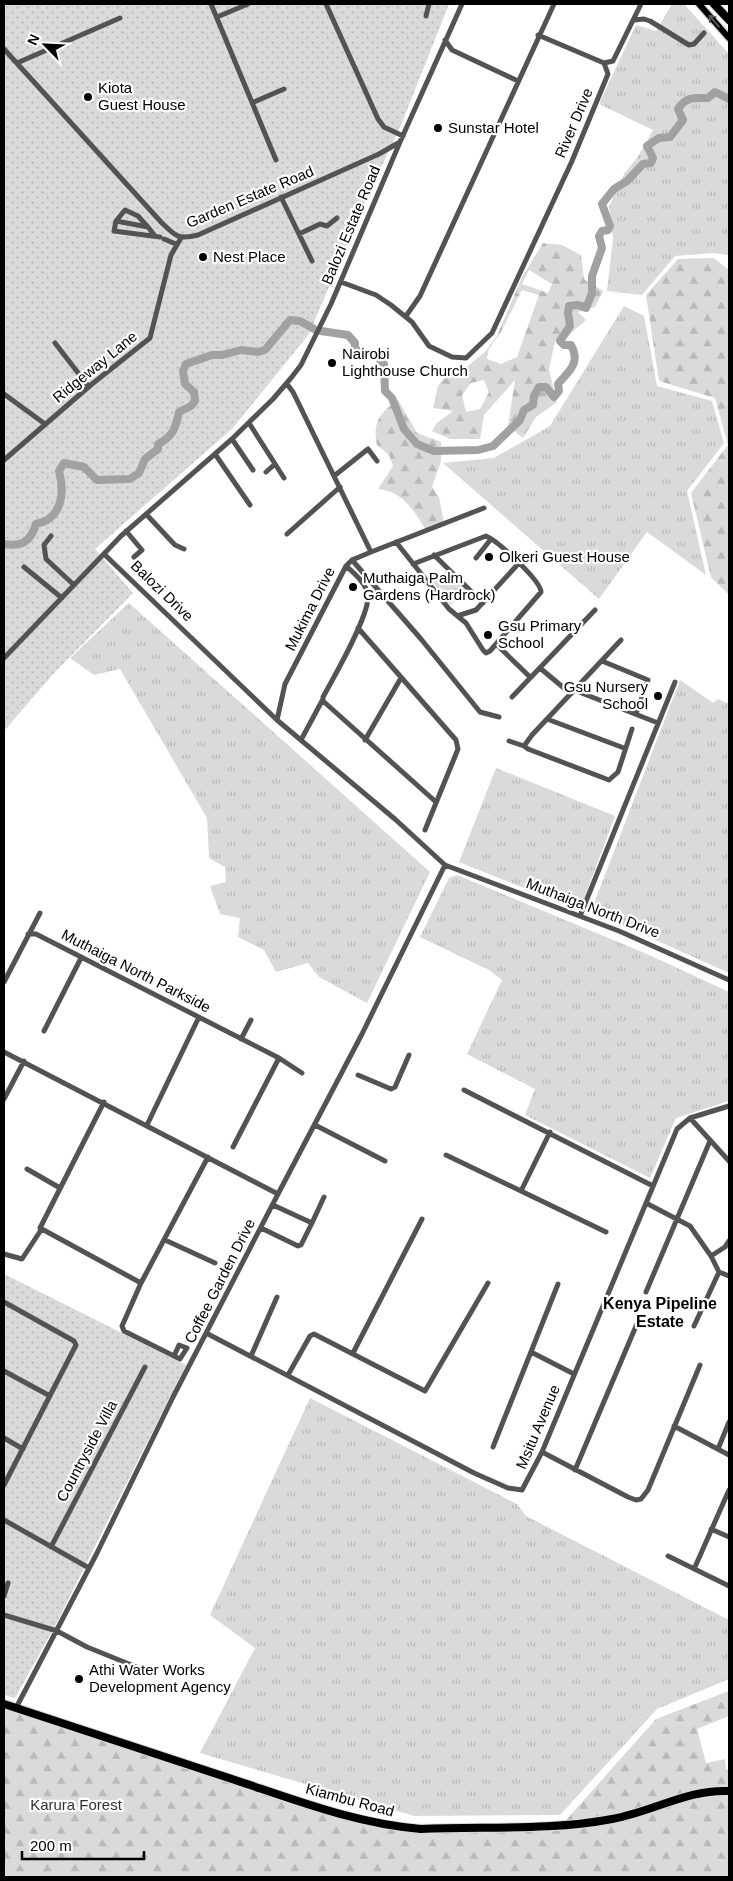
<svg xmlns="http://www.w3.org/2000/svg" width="733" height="1881" viewBox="0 0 733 1881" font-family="Arial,sans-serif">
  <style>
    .grass { fill: url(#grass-tufts) }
    .forest { fill: url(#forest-firs); fill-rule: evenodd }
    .park { fill: url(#park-crowns) }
    .garden { fill: url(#garden-dots) }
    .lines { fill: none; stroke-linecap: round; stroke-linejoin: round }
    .river { stroke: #a1a1a1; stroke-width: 8 }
    .major-casing { stroke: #dbdbdb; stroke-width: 9 }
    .highway-casing { stroke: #dbdbdb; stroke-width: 10 }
    .minor { stroke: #535353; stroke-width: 5 }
    .major { stroke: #000; stroke-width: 6 }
    .highway { stroke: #000; stroke-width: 8 }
    .oneway { stroke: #595959 }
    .poi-dot { fill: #000; stroke: #fff; stroke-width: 2 }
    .labels { text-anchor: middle; stroke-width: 4.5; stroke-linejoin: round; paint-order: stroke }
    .poi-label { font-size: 15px; fill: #000; stroke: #fff; text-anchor: start }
    .street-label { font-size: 15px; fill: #000; stroke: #fff }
    .park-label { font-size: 15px; fill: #313131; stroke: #fff }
    .neighbourhood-label { font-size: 16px; font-weight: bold; fill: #000; stroke: #fff }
  </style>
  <defs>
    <pattern id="grass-tufts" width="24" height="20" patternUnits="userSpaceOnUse" patternTransform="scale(1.25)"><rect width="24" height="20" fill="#dadada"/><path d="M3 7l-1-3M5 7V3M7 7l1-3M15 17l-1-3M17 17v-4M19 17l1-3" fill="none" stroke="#b9b9b9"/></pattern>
    <pattern id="forest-firs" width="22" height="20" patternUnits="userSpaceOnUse" patternTransform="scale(1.25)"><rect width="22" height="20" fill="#dadada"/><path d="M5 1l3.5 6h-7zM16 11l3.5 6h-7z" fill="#b9b9b9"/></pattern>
    <pattern id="park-crowns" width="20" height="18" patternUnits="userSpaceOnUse" patternTransform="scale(1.25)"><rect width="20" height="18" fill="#dadada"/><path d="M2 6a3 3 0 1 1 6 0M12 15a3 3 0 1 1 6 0" fill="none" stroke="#b9b9b9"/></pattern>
    <pattern id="garden-dots" width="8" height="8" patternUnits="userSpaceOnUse" patternTransform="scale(1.25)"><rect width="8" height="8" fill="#dadada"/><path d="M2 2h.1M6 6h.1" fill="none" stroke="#b9b9b9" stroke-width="1.8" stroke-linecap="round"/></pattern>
  </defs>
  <rect width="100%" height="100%" fill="#fff"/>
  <path class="grass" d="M672,4H684L729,54V255L714,253L675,256L642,295L607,291L613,238L609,207L624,174L637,158L653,130L599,104L636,25L656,31Z
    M624,306L644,316L657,386L712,401L724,443L687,491L706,575L647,532L599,599L443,463L494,458L550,426Z
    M129,603L430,872L367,1003L319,977L308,963L276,972L264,950L238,937L240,918L220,914L210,886L226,882L225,867L209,858L207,818L120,669L94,675L70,658Z
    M680,680L713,703L718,699L729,704V973L591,911Z
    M496,768L615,816L582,904L574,908L459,862Z
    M457,875L647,954L729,992V1101L676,1118L650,1178L525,1115L535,1089L467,1054L502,980L489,970L420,937L449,878Z
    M310,1398L517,1504L526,1516L729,1620V1679L657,1709L560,1815L414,1816L200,1753L255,1648L210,1615Z"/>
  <path class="forest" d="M543,243L562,245L581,255L584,279L603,291L595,307L578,312L586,320L568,336L555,341L549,370L557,402L536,417L523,438L508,426L515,380L484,415L480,439H450L432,431L437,423L453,411L433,408L438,386L452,367L468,366L486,351L497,336L522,277ZM529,270L552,284L548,293L522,284ZM522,290L539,295L517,357L501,364L487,359L489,349L501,332ZM484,380L489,392L480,409L466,412L462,395L471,383Z
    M714,258L729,270V595L711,577L691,493L728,445L715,398L659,381L646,295L678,259Z
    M398,400L417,433L441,442V461L432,487L439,497L444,523L426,530C413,510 404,492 378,489L393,466L389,455L377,445C372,423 380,412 398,400Z
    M729,1691V1716L697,1729L706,1763L725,1759L726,1769L729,1770V1877H4V1706L367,1820L411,1830L559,1828L656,1719Z"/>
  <path class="park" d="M448,569L468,589L450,605L433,582Z"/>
  <path class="garden" d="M4,4H449L401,125L370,191L309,334L233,428L95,549L133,593L55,672L4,731Z
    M4,1274L186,1365L55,1626L15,1698L4,1695Z"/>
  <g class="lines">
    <path class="river" d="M321,331L348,335L355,343V349L362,353L377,356L384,364L385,391L392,398L404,429L417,444L434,451L478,450L493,446L520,420L524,410L533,405L534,396L539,387H546L554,397L559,391L558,384C569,371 581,363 571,345H564L560,341L570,326L568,313L569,306L578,305L586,308L592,293V276L602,248L599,236L602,231L608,230L610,226L602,204L614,189L627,181L643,164L651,163L653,158L647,146L659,138L670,137L683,120L678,109C686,96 695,98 708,98L715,92L729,99
      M4,544C22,547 31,541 36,524C62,519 65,493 59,471L64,463L84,467L97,480L130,479L139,473L145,459L158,449V444C173,437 176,427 179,412L191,406L195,401L194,392L185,384L183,371L186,364L212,355H222L241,350L258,352L265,350L290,320L300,321L314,329"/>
    <defs>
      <path id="major" d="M699,4L729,38"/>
      <path id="highway" d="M714,4L729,20
        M4,1704C81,1729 158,1755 235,1780C295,1800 357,1824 421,1829C484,1826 550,1831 612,1819C653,1812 687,1789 729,1791"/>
    </defs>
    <use href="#major" class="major-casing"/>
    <use href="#highway" class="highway-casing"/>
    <path class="minor" d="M211,4L276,160
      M326,4L378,119L384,127L403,136
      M426,16L429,4
      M217,17L248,4
      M634,20L644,19L650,21L689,45L694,44L704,33
      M538,35L604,63L613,61L641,4
      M445,40L452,50L518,81
      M4,49L161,222C175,236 178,240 198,235L379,154L400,142L462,4
      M17,63L120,18
      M254,102L284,89
      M281,197L312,261
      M116,221L125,210L138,216L147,226
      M299,234L320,224L327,226L337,218
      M155,236L148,227L116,221L114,231L160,237
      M164,239L176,244
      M341,282L376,295L391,305L412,322L429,346L452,357L466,358L492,333L572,161L608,74L604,63
      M406,316L420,296L554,4
      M55,343L89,387
      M287,384L293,392L371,552
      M4,394L45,424
      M249,423L284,478
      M232,439L253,470
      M215,454L250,505
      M4,460L92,384L150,338L171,255L181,238
      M266,472L275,464
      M334,476L368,449L377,461
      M146,514L175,545L184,549
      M126,531L142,550L134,557
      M287,534L340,487
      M51,536L44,545L46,559L74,585
      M396,542L449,609L466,623L483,650L486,653L490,651L541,592C541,581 498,541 486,536L413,564
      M104,554L277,720L396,820L445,865L619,931L729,980
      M434,555L483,603
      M476,558L491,539
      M352,560L421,639L480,712L499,717
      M346,566C354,573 368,585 368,597C368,618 334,677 323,697V701L436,802
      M24,567L62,598
      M457,616L476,610L519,563
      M358,628L456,740L458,749L425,830
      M621,640L532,735L524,746L528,749L609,780L618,772L632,729
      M496,644L530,677
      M4,658L121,536L232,439L273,399L291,378L301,365L331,304L400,142
      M602,661L648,680L636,714
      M540,668L571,694
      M574,690L658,723
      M512,697L595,610
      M547,719L624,748
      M277,720L285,684L346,566L352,560L371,552L484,508
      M301,740L323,699
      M365,740L401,678
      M509,741L524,746
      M580,916L675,682
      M28,934H36L279,1058L302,1073
      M4,982L40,913
      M44,1031L81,958
      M241,1039L251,1020
      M4,1052L278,1194
      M358,1075L391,1089L395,1087L409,1055
      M464,1090L653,1186
      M4,1099L24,1061
      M104,1102L40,1228L141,1283
      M690,1118L729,1161
      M147,1125L199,1017
      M315,1125L385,1161
      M233,1147L279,1058
      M446,1155L521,1191L550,1132
      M27,1169L60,1188
      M521,1191L606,1232
      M646,1203L690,1226L711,1256L719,1272L729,1276
      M312,1223L324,1197
      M261,1228L298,1246L301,1245L312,1223L273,1205
      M165,1240L215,1263
      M4,1254L22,1259L41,1230
      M711,1256L725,1247L729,1241
      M646,1292L710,1141
      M4,1302L74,1341L76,1345L4,1485
      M694,1326L719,1272
      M208,1334L474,1473L508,1488L522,1490L542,1452L677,1129L690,1118L729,1106
      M531,1352L574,1374
      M353,1353L422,1219
      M174,1356L179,1345L187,1348L180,1359L124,1331L122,1326L141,1283L208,1157
      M251,1356L277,1297
      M4,1371L50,1396
      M288,1375L310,1336L314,1334L425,1391L488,1283
      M674,1426L729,1455
      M4,1438L23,1449
      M493,1447L558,1284
      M718,1449L729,1422
      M542,1452L628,1497L636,1500L641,1499L648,1490L700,1365
      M575,1470L639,1319
      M4,1520L89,1568
      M711,1529L729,1537
      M51,1547L145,1367
      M668,1556L729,1586
      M695,1567L729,1490
      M4,1596L8,1583
      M4,1615L57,1631L87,1647L139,1668
      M16,1708L97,1553L173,1397L278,1194L362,1034L445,865"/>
    <use href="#major" class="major"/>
    <use href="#highway" class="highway"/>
  </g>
  <defs><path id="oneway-shaft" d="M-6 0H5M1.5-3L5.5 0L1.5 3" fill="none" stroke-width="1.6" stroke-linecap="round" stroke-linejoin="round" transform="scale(1.25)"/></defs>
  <use class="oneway" href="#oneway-shaft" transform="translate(714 21) rotate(-131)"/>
  <g class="poi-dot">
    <circle cx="88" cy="97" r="5"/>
    <circle cx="438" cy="128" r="5"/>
    <circle cx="203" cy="257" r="5"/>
    <circle cx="332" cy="363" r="5"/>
    <circle cx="489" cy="557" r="5"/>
    <circle cx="353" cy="587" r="5"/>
    <circle cx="488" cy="635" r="5"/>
    <circle cx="658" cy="696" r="5"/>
    <circle cx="79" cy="1679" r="5"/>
  </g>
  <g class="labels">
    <g class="poi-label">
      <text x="98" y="93">Kiota<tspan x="98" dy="17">Guest House</tspan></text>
      <text x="448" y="133">Sunstar Hotel</text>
      <text x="213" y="262">Nest Place</text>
      <text x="342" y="359">Nairobi<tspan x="342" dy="17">Lighthouse Church</tspan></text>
      <text x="499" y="562">Olkeri Guest House</text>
      <text x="363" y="583">Muthaiga Palm<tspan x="363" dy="17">Gardens (Hardrock)</tspan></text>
      <text x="498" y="631">Gsu Primary<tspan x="498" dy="17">School</tspan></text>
      <text x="648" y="692" text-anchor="end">Gsu Nursery<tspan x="648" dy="17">School</tspan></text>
      <text x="89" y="1675">Athi Water Works<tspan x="89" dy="17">Development Agency</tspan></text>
    </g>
    <g class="street-label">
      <text transform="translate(574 123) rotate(-67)" y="5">River Drive</text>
      <text transform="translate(250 197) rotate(-23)" y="5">Garden Estate Road</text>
      <text transform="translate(351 225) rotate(-67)" y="5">Balozi Estate Road</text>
      <text transform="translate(95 367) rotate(-39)" y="5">Ridgeway Lane</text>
      <text transform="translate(162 591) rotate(44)" y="5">Balozi Drive</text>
      <text transform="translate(310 609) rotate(-63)" y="5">Mukima Drive</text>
      <text transform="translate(593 908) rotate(21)" y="5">Muthaiga North Drive</text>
      <text transform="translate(136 971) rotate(27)" y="5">Muthaiga North Parkside</text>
      <text transform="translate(220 1281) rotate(-63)" y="5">Coffee Garden Drive</text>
      <text transform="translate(538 1427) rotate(-67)" y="5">Msitu Avenue</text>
      <text transform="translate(87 1451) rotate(-62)" y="5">Countryside Villa</text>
      <text transform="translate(350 1800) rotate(15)" y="5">Kiambu Road</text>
    </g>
    <g class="park-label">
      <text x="76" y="1810">Karura Forest</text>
    </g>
    <g class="neighbourhood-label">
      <text x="660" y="1309">Kenya Pipeline<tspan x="660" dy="18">Estate</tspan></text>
    </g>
  </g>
  <rect width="733" height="1881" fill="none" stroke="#000000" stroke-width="10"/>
  <g transform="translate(45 45) rotate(294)" stroke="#ffffff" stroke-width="4" paint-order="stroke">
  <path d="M0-4L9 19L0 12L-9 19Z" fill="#000000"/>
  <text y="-8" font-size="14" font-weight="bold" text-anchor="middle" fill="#000000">N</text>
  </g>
  <path d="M22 1851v8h122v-8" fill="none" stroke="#000000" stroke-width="2.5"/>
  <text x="30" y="1851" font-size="15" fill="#000000" stroke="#ffffff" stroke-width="4" paint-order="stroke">200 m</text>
</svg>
